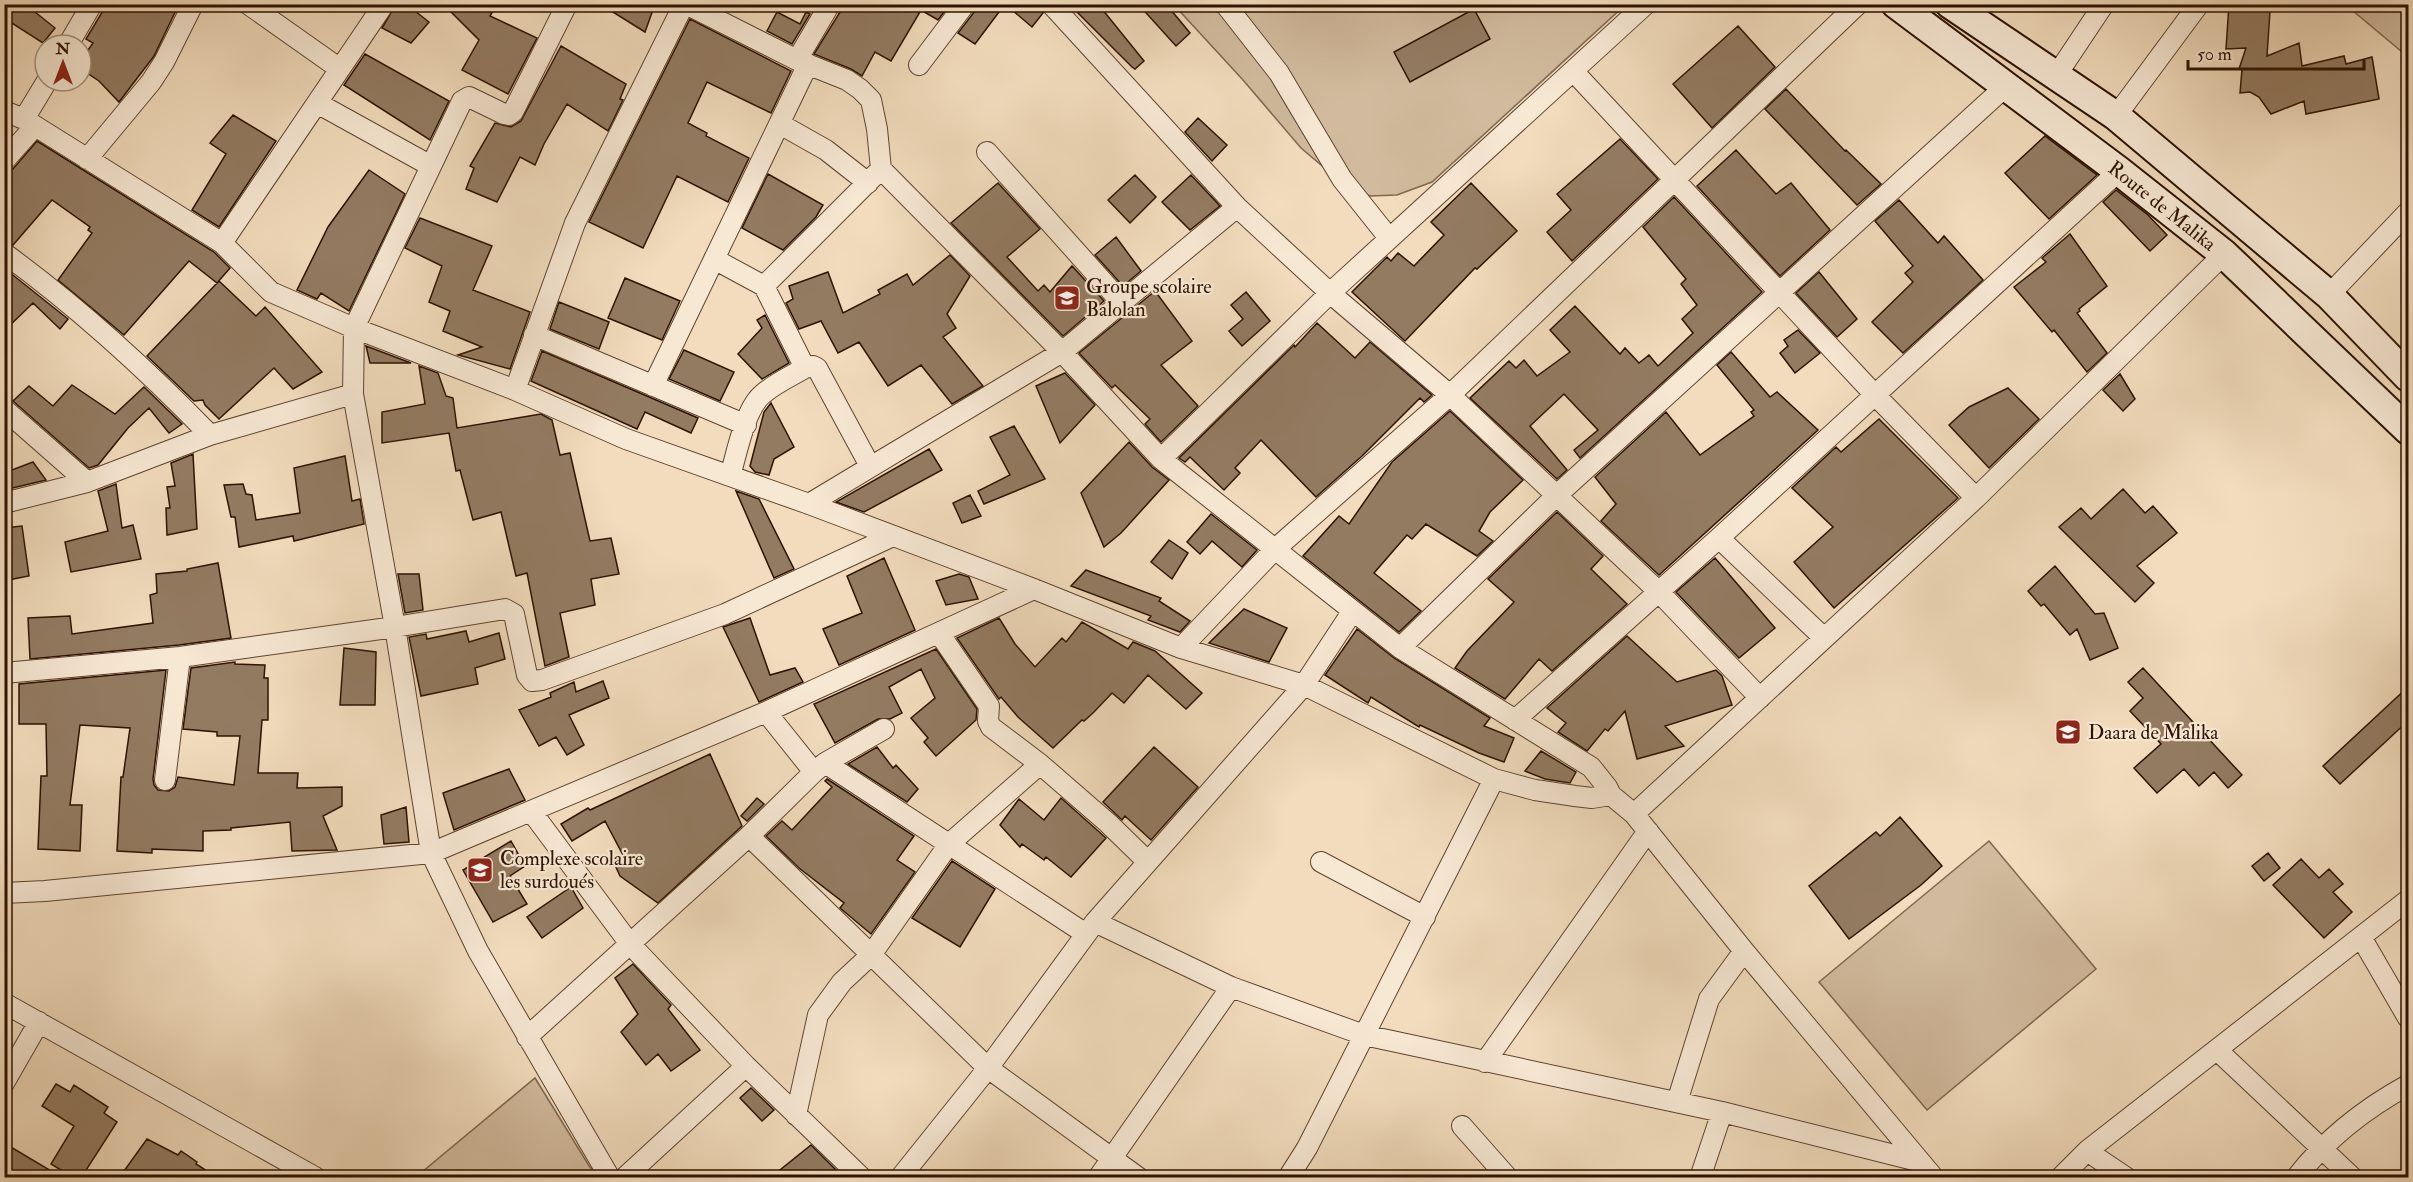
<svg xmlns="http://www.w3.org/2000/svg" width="2413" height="1182" viewBox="0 0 2413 1182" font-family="'IM FELL Double Pica',serif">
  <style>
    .green { fill: #d1ba9d; stroke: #7f664e; stroke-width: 1.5 }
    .building { fill: #937b62; stroke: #2d1200; stroke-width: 1.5 }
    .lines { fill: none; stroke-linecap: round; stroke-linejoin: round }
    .street-casing { stroke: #5e442f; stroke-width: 22 }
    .secondary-casing { stroke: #2d1200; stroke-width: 32 }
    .street { stroke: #f7e8d4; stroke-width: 20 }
    .secondary { stroke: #f7e8d4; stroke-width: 28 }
    .labels { text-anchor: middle; stroke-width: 4.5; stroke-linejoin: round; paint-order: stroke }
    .street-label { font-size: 20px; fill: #2d1200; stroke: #f7e8d4 }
    .poi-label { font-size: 20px; fill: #2d1200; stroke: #f7e8d4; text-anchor: start }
  </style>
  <rect width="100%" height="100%" fill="#f2dcbd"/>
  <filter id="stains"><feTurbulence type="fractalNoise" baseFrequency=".00333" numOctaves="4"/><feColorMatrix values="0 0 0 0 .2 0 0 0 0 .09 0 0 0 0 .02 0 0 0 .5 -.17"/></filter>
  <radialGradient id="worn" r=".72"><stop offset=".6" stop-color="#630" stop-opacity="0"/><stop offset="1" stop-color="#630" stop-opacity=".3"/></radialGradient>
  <path class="green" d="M1174,5H1625L1432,182L1397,195L1370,196L1346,186L1301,148L1243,80Z
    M2346,5H2408V57Z
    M1989,841L2096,969L1927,1110L1819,982Z
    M535,1078L596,1177H416Z"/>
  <path class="building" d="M4,4H25L55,28L43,43L4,18Z
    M107,4H179L154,56L119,102L99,81L81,69V60L93,43L86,39Z
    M396,4H406L429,22L411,43L382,28Z
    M443,4H497L490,16L537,38L508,94L462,70L479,40Z
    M600,4H655L645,32Z
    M845,4H950L938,20L921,10L891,61L875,52L862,76L851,69L814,54Z
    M977,4H1005L975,44L958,33L975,11Z
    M1005,4H1039L1043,13L1032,27Z
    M1069,4H1098L1144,61L1135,69L1132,67Z
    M1138,4H1166L1190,33L1176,46Z
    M2229,4H2261L2260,10L2270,11L2267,56L2299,43L2302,66L2344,56L2346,64L2372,57L2379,99L2306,114L2304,101L2271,114L2259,97L2250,92L2240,93L2242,69H2239L2246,48L2226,49Z
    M1474,9L1490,39L1410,82L1394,52Z
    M777,12L800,24L806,12L810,14L792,44L767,31Z
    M690,19L791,71L771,113L707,82L688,123L707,133L706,136L749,158L728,202L677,176L643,248L589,222Z
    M1738,26L1775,67L1712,128L1673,84Z
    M561,46L626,84L620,99L623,100L608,131L567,104L544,144L535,165L520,157L497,202L466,189L474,168L470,166L495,123L511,127L521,121Z
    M365,54L449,101L430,140L344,85Z
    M1786,89L1845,151L1846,150L1881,184L1857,205L1765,109Z
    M233,115L276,141L219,227L192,210L226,154L210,143Z
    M1198,118L1227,145L1212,161L1185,132Z
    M2045,136L2097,175L2049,219L2005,173Z
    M1620,139L1658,179L1572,261L1547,232L1571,210L1557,194Z
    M37,141L214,252L230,268L217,283L189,261L124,335L58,280L92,233L88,230L90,227L52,200L13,245L4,241V173L13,169Z
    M1736,150L1776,194L1791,183L1830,230L1780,276L1697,186Z
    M369,170L405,194L349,311L321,293L317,299L297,290L328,227Z
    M768,174L823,205L816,217L783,250L742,228Z
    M1135,175L1156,197L1130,223L1108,200Z
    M1191,175L1220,206L1190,230L1162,202Z
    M998,183L1040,229L1007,257L1038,291L1044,285L1050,292L1072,266L1104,301L1063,336L951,223Z
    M1471,183L1517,231L1477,269L1475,268L1405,341L1352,292L1387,257L1391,261L1398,253L1414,266L1444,235L1431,222Z
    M2116,190L2148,215L2167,235L2150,251L2103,202Z
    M1674,197L1762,292L1580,458L1574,450L1598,430L1564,394L1530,426L1567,470L1557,479L1470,398L1509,361L1516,368L1524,360L1537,376L1570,352L1550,330L1575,306L1620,354L1625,348L1639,363L1649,355L1658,366L1693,333L1682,319L1697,305L1681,284L1686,279L1643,227Z
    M1899,200L1938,243L1944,236L1983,280L1903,353L1872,322L1913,282L1905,273L1913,266L1875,221Z
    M420,218L492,246L473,290L530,312L510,369L458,355L482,347L443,331L450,311L429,302L442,266L405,248Z
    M2070,234L2107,286L2079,309L2080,311L2077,313L2107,353L2087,372L2054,330L2052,332L2014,287L2046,262L2042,258Z
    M1116,237L1141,271L1123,286L1095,255Z
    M950,255L970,276L947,314L956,328L943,337L983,386L952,404L921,365L888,386L859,342L838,353L821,321L799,329L786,303L793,299L789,286L828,272L843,313L880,294L878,290L907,274L913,285Z
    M4,268L68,319L60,329L33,303L4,331Z
    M1819,272L1857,319L1837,337L1796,293Z
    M625,278L680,301L662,340L608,318Z
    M219,281L256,316L265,307L322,372L293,389L274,368L219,419L205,405L203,400L194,401L147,356Z
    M1155,291L1192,341L1161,365L1198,406L1161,442L1145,424L1150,419L1115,385L1112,388L1079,353Z
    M1246,292L1270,321L1242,346L1229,331L1243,319L1231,305Z
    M559,302L609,322L599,349L550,329Z
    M765,315L789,363L762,379L738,354L762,328L757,320Z
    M1317,323L1355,358L1370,342L1432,395L1424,402L1420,398L1362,456L1316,497L1261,440L1235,468L1240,473L1224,490L1190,457L1185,462L1179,458L1294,345L1295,347Z
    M1798,330L1820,353L1795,373L1780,353L1788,346L1784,340Z
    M366,346L411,363H370Z
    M684,350L734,372L720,401L669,379Z
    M542,351L698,418L691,433L645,412L637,429L531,381Z
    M1731,352L1770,397L1777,392L1818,430L1659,575L1601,521L1616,504L1595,477L1666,412L1700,455L1754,416L1751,412L1754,410L1717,365Z
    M419,366L438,373L446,396L453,398L457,428L541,414L552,420L560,455L570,453L590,541L611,538L619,574L591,579L595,605L560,613L569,657L545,666L527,573L516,576L501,512L473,520L460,470L456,471L449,433L382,443V412L425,404Z
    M1065,373L1095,405L1060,443L1036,386Z
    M2120,374L2135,399L2123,411L2103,390Z
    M72,385L115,414L144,387L182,424L169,433L149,408L128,428L98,465L89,468L13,401L29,386L53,406Z
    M2008,388L2039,419L1989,468L1949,425L1969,407Z
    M771,403L794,447L774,459L769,475L755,472L750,466L764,412Z
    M1450,411L1523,480L1490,512L1479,531L1493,541L1477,556L1426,524L1412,539L1407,535L1374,573L1421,611L1399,632L1303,556L1339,516L1349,524L1392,462Z
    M1879,419L1958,498L1834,608L1794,562L1833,527L1792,488L1836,447L1841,452Z
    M1014,426L1045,479L984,504L978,491L1010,475L990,437Z
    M1129,442L1152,467L1169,480L1121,533L1104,547L1081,493Z
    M929,449L942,470L864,512L836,502Z
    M193,454L197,529L167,535L166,508H170L167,487L175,486L171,463Z
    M345,456L352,501L360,499L364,524L294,541L293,536L239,547L235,517H231L224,485L243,484L246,494L252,495L256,520L300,513L294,468Z
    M33,462L46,480L4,490V473Z
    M116,484L122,528L133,525L141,559L71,572L65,542L108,531L98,491Z
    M2123,489L2145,513L2153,506L2177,533L2137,566L2154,583L2135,602L2059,527L2081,508L2091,519Z
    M736,491L759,499L794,569L774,578Z
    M970,495L981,516L962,523L953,503Z
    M1557,512L1603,556L1591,569L1627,604L1552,671L1539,659L1505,699L1455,668L1467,651L1514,602L1488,579Z
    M1211,514L1257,550L1242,567L1212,541L1200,554L1187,542Z
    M22,526L29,576L8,580L4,528Z
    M1169,540L1188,553L1172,579L1151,562Z
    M884,558L915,630L839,665L823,629L862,613L847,576Z
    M1715,558L1775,628L1739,658L1676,592Z
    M218,563L231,638L179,645L30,659L28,618L70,616L72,634L153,623L150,595L157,593L156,574L187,571V569Z
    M2055,566L2095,614L2104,613L2118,648L2090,660L2077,629L2070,635L2044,604L2041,606L2028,591Z
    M1086,570L1161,598L1159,601L1190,621L1180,632L1148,620L1151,616L1071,586Z
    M398,574H419L423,610L405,613Z
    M959,574L969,577L978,599L946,605L936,581Z
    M1244,609L1287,628L1269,662L1209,643Z
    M750,618L770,675L795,668L803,682L759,702L723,627Z
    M999,618L1015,644L1035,667L1062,638L1066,642L1082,622L1128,649L1133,642L1155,651L1202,693L1186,709L1148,675L1124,703L1112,693L1094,712L1084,721L1082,720L1053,748L1018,717L1001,697L999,699L957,638Z
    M1357,629L1394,658L1490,718L1484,726L1514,738L1504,762L1479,753L1420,725L1419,727L1371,697L1368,703L1325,675Z
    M466,631L469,642L499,633L505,659L475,668L478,684L421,696L409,637L426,634L427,639Z
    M1627,636L1677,682L1716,670L1722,676L1732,705L1665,726L1684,746L1637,759L1625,711L1608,731L1605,729L1587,751L1558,732L1566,723L1547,708Z
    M344,648L376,652L375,705H340Z
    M936,649L977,709L976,720L936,756L924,742L928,738L911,718L935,698L921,669L889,687L902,713L890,719H878L835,743L814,704Z
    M235,662V664L265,665L264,678H268V720H262L258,773H298L297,788L342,787V806L323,816L337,850L292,851L290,822L231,828V830L203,831V851L152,849V853L117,851L121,777H123L130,728L80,725L70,805H82L80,851L38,849L41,776H47L46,724H19V684L166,670L153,779L154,785L158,790L169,791L175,787L178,777L234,785L240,736H217V732L183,729L191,668Z
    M2143,668L2242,775L2228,788L2214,772L2199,786L2184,769L2157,793L2134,768L2161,744L2130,711L2143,698L2128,682Z
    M603,681L609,698L569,715L584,745L567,755L556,737L539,746L519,710L551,697L550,693L574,682L576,692Z
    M2409,686V720L2340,784L2323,766Z
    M877,747L893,768L896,765L918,789L907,802L848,764Z
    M1154,747L1198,787L1151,840L1125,816L1122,820L1103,802Z
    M1541,751L1576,772L1570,783L1545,779L1525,771Z
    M710,754L742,826L658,903L620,876L615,865L625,859L605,821L572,841L561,824L588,808L590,810Z
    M509,769L525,800L454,830L443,793Z
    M827,779L914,836L897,860L915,872L871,934L840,908L844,903L799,868L766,836L782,821L792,830L832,787L825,781Z
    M757,798L764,804L747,821L741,816Z
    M1061,798L1106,838L1071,877L1046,857L1044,860L1022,844L1020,847L1000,825L1019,799L1044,820Z
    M406,807L409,842L384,844L381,815Z
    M1900,817L1942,866L1921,885L1849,939L1809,886L1876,832L1880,836Z
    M511,841L525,866L510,876L527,904L493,922L463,870Z
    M2268,853L2280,868L2264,881L2252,866Z
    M2301,859L2319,878L2329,869L2343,884L2333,892L2352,912L2324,938L2273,885Z
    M952,861L995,889L960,947L912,918Z
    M571,887L583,908L542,938L527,917Z
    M633,964L671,1005L668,1009L700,1050L671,1071L658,1054L646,1065L621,1032L638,1014L615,978Z
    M56,1084L70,1092L74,1085L108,1107L104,1113L117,1122L81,1178H74L51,1164L74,1126L42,1106Z
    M751,1088L774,1110L762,1121L740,1098Z
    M147,1139L178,1155L181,1151L197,1162L196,1164L218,1178H119Z
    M4,1143L63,1178H4Z
    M811,1145L844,1178H770Z"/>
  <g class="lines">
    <defs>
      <path id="street" d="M248,4L340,69
        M567,4L513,112L509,115L504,114L469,97L462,101L354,328L353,394L395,627L431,853L478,951L610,1178
        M686,4L797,60L847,80L860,89L871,100L877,129L881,169
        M1051,4L1237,207L1330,293L1450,395L1659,592L1760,698
        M1225,4L1279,73L1342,179L1389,238
        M68,45L92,4
        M797,60L830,4
        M919,65L965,4
        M1574,72L1874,394L1976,498
        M2056,76L2104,4
        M317,103L431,166
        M4,111L24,119L222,243L271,292L354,328L515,390L575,223L684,4
        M2116,116L2199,4
        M24,119L47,81
        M780,124L826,150L868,183
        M987,152L1122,303
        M87,159L151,82L164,62L193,4
        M4,161L35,126
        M222,243L384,4
        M4,253C78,307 147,370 210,435L353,394
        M714,259L764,286L805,368L813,366L817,368L870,466
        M764,286L881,169L1062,352L1161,459L1400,648L1591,767L1607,787L1611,795L1634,814L1744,951L1934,1178
        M2329,295L2408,212
        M534,335L746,425
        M653,386L808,64
        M515,390L626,439L809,504L1034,589L1181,648L1304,685L1095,922L988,1068L900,1178
        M4,409L87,482
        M1161,459L1330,293L1646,4
        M730,476C737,453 745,407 764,393C776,383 791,376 805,368
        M4,503L87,482L210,435
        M809,504L1062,352L1237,207
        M1719,538L1824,638
        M1352,612L1304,685L1494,779L1535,790L1575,796L1592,798L1611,795
        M939,633L989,706L988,721L991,727L1040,764L1108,823L1147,861
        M1181,648L1274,550L1450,395L1858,4
        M1400,648L1557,495L2006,86
        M4,673L180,657L395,627L505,609L514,614L527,675L532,681L542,680L725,614L893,536
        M766,712L814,772
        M1515,720L1719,538L2119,171
        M825,763L1086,934
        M165,780L180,657
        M531,811L630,944L746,1066L862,1178
        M1634,814L1976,498L2224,254
        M749,836L988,1068L1139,1178
        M1321,862L1425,917
        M4,893L45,891L431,853L766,712L1034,589
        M1095,922L1231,987L1364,1035L1722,1112L1918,1161
        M2361,937L2408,1018
        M4,1003L315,1177
        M527,1037L749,836L814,772L825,763L884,729
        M2217,1050L2353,1178
        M1485,1062L1648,831
        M4,1083L39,1022
        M1677,1102L1709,999L1744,951
        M796,1115L818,1015L842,982L871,955L949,844L1040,764
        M1462,1126L1508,1178
        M2087,1151L2127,1178
        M624,1178L746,1066
        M1098,1178L1231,987
        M1288,1178L1307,1148L1494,779
        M1700,1178L1722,1112
        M2060,1178L2087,1151L2408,900
        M2296,1178C2326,1139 2366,1108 2408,1085"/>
      <g id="secondary">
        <path id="s1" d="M1896,4L2119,171L2224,254L2408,430"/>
        <path d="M1950,4L2116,116L2329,295L2408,377"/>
      </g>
    </defs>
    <use href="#street" class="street-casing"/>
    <use href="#secondary" class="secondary-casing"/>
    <use href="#street" class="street"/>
    <use href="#secondary" class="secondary"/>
  </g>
  <defs>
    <symbol id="school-square" viewBox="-11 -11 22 22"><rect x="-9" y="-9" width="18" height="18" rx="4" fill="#8f2418" stroke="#f7e8d4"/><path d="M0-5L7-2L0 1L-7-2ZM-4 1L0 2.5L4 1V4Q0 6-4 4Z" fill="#fff"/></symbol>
  </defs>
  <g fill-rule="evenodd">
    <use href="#school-square" x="1052" y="283" width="30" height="30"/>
    <use href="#school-square" x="2053" y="717" width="30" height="30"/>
    <use href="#school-square" x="465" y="855" width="30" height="30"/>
  </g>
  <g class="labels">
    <g class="street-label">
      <text dy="7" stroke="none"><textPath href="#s1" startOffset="334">Route de Malika</textPath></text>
    </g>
    <g class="poi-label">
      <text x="1086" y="293">Groupe scolaire<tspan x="1086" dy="23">Balolan</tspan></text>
      <text x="2088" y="739">Daara de Malika</text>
      <text x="500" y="865">Complexe scolaire<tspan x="500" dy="23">les surdoués</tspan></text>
    </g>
  </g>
  <rect width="2413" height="1182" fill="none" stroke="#f2dcbd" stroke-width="24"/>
  <rect x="6" y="6" width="2401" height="1170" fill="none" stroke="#2d1200" stroke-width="3"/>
  <rect x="12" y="12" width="2389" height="1158" fill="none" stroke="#2d1200" stroke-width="1.5"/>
  <g transform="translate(63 63)"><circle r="28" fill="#f7e8d4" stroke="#a6927f" stroke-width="1.5"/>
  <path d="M0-4.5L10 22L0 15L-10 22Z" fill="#8f2418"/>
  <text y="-9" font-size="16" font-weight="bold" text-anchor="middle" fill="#2d1200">N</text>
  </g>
  <path d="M2188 60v9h176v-9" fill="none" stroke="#2d1200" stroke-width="3"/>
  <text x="2197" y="60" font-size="18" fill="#2d1200" stroke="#f7e8d4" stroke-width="4.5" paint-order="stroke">50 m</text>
  <rect width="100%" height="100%" filter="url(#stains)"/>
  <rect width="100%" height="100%" fill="url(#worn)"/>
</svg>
